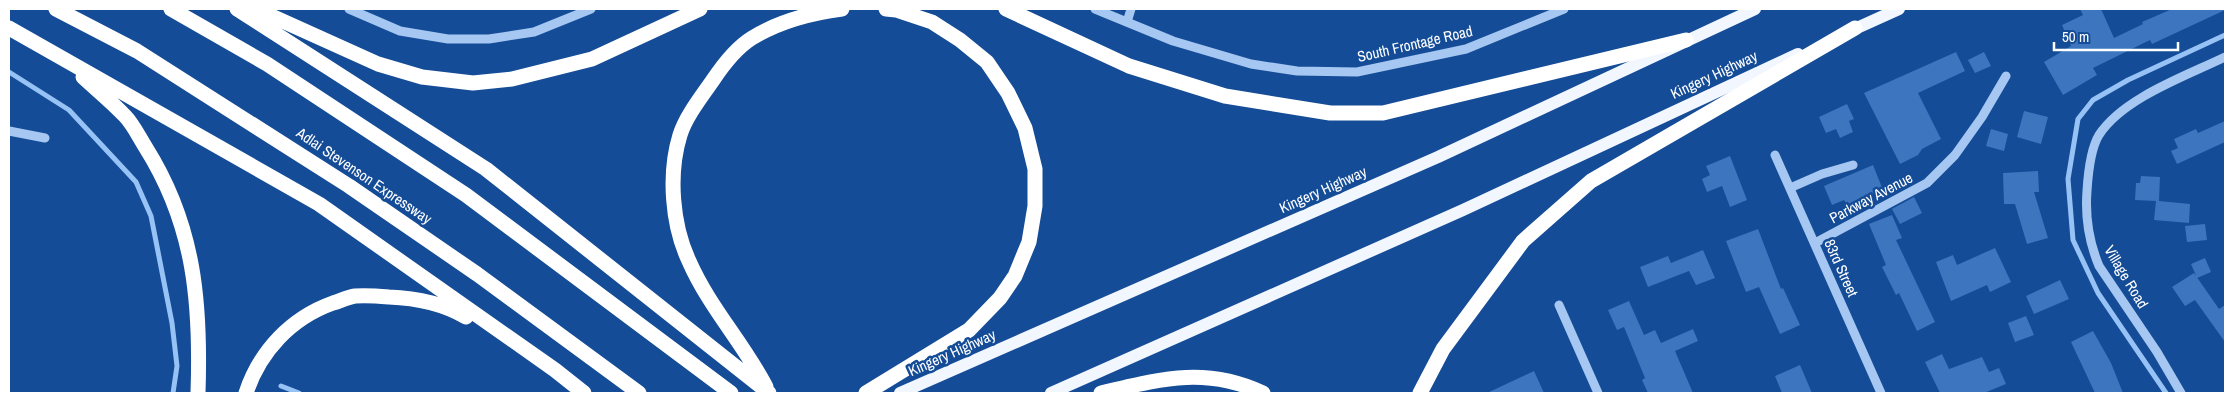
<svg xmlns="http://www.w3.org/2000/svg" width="2234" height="402" viewBox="0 0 2234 402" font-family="'Archivo Narrow',sans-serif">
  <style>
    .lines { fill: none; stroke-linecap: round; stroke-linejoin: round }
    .stream { stroke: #97c2f5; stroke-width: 5 }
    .building { fill: #3d75bf }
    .minor { stroke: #a5c7f2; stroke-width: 9 }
    .major { stroke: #f1f6ff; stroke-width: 12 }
    .highway { stroke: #fff; stroke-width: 15 }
    .labels { text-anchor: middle; stroke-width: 5; stroke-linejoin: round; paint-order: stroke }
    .street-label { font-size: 15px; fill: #fff; stroke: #144c97 }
  </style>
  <rect width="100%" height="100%" fill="#144c97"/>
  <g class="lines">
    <path class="stream" d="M9,72L69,110L136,182L151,216L172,323L177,366L173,393
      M281,386L299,393
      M2166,393L2098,293L2073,240L2068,179L2078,119L2093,100L2128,80L2225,35"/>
  </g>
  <path class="building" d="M2080,9H2101L2114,38L2143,24L2142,22L2172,9L2225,10L2152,44L2150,40L2093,68L2097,75L2063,95L2044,62L2071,46L2062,25L2083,15Z
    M1956,52L1965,71L1918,93L1941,139L1922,149L1918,155L1900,164L1864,93Z
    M1984,52L1991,66L1975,73L1968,60Z
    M1847,104L1854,119L1849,121L1853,132L1840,138L1836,129L1826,133L1819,117Z
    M2024,111L2048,117L2041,144L2017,137Z
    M2225,121V142L2177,164L2171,151L2178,148L2174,139L2196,129L2198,133Z
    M1991,129L2008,134L2004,151L1986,146Z
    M1730,156L1747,200L1730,207L1722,186L1707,192L1702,179L1710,175L1706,166Z
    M1873,165L1883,190L1847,205L1844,200L1832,205L1824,186Z
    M2038,171L2039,192H2034L2048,238L2027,244L2015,204H2004L2003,173Z
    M2141,176L2160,177L2159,201L2190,204L2189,223L2154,220L2156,201L2135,200L2136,183H2140Z
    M1914,197L1922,213L1900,224L1892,209Z
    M1892,215L1902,238L1896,240L1935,322L1917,331L1899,293L1896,295L1882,267L1886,265L1869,224Z
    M2205,224L2207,240L2187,242L2185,226Z
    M1758,229L1781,289L1783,288L1800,325L1780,334L1759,287L1746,292L1726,241Z
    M1995,248L2011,282L1990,292L1987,285L1951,301L1936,262L1953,255L1957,265Z
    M1703,250L1715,278L1696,285L1689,271L1648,287L1640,267L1668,256L1671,263Z
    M2205,258L2211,272L2197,278L2191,264Z
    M2194,273L2219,309L2225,305V342L2195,300L2185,306L2172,287Z
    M2060,280L2069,299L2034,314L2026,296Z
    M1629,301L1644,335L1655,330L1661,343L1693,329L1698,341L1675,351L1693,393H1648L1642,380L1645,378L1624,327L1617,330L1608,310Z
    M2026,316L2034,335L2015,342L2008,323Z
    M2093,331L2111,363L2123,393H2095L2071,342Z
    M1942,354L1949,369L1982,357L1989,372L1999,368L2006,384L1984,393H1940L1925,362Z
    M1800,365L1812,393H1782L1775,376Z
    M1534,371L1544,393H1487Z"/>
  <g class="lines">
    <path class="minor" d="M349,9L400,31L448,39H489L534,32L591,9
      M1095,9L1173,41L1251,64L1297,71L1357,72L1466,49L1564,9
      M1127,22L1131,9
      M9,131L45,138
      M1775,155L1881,393
      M1790,188L1822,174L1853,165
      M1815,243L1927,183L1955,155L1982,117L2006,76
      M1559,305L1598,393
      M2181,393L2157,352L2099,266C2089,242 2085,217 2087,191C2088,175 2091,148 2099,135C2123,98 2186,76 2225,57"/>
    <path class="major" d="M1848,32L1899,9
      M900,393L1438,157L1755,9
      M1051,393L1463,210L1798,54"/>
    <path class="highway" d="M56,9L137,51L349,186L477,274L639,393
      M171,9L267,64L466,195L731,393
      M237,9L486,169L769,393
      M256,9L378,64L422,77L473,83L512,79L592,59L700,9
      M1006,9L1129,66L1225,96L1330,113H1383L1686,40
      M9,28L319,204L555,370L584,393
      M83,77C97,90 112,102 125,116C133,124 139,137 146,148C195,226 201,304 198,393
      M766,387C744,344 709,307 689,261C672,225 668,174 680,135C686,116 702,96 713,80C723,65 736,48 752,38C778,22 811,13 842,9
      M246,393C260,351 291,318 333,303C340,301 348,297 355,296C366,295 378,296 389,297C417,298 442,303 466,317
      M866,393L969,330L1000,298L1015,276L1029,242L1035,206V169L1025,128L1008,93L987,62L960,40L932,22L896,10L886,9
      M1101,393C1160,379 1205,366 1263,393
      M1420,393L1443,349L1523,241L1591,181L1855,28"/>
  </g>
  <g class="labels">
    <g class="street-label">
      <text transform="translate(1415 44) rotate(-13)" y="5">South Frontage Road</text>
      <text transform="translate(1714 75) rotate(-25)" y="5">Kingery Highway</text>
      <text transform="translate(364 176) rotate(34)" y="5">Adlai Stevenson Expressway</text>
      <text transform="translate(1323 190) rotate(-24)" y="5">Kingery Highway</text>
      <text transform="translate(1871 198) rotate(-28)" y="5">Parkway Avenue</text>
      <text transform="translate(1841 268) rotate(66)" y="5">83rd Street</text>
      <text transform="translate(2126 277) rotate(59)" y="5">Village Road</text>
      <text transform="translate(952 353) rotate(-24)" y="5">Kingery Highway</text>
    </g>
  </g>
  <rect width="2234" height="402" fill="none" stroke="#ffffff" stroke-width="20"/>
  <path d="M2054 42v8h124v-8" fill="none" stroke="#ffffff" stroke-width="2.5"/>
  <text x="2062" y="42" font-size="15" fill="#ffffff" stroke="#144c97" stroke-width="4" paint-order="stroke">50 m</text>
</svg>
